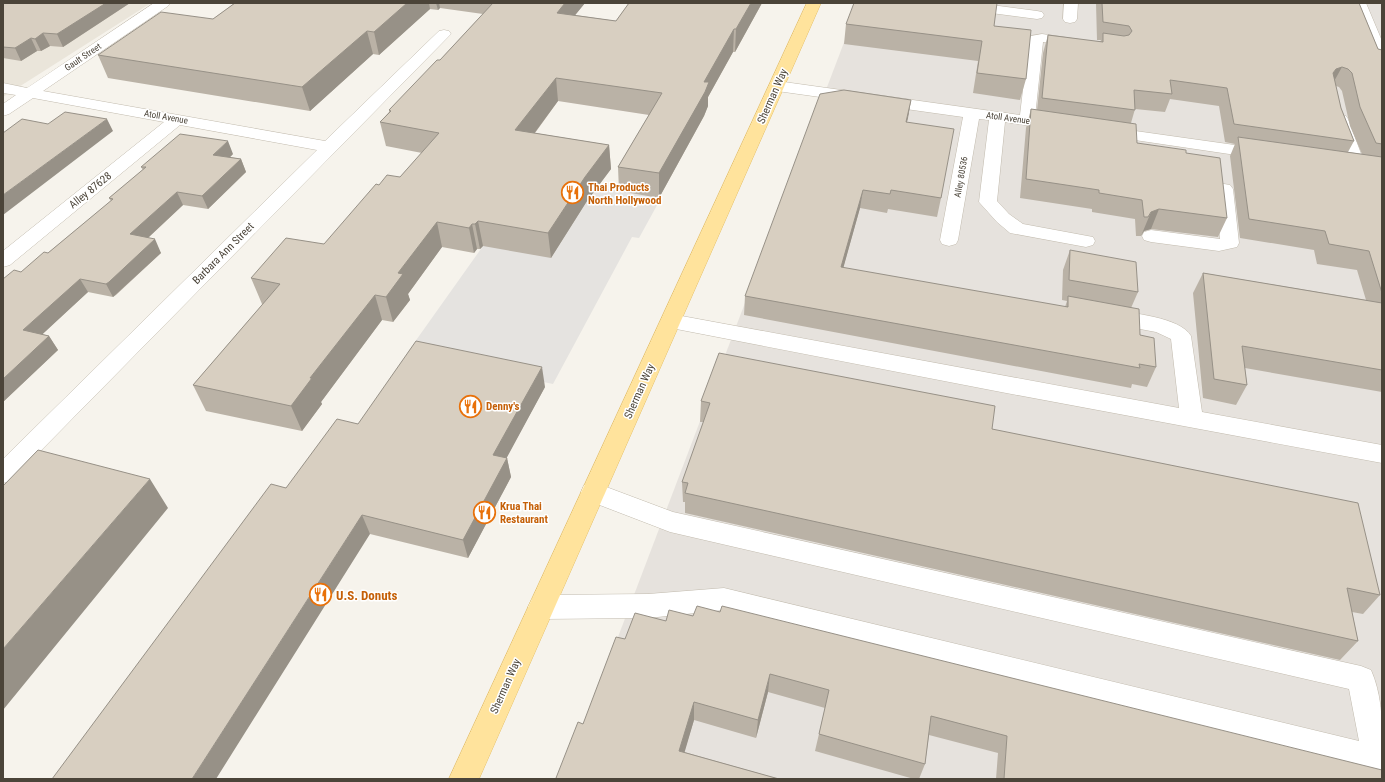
<svg xmlns="http://www.w3.org/2000/svg" width="1385" height="782" viewBox="0 0 1385 782" font-family="'Roboto Condensed',sans-serif">
  <style>
    .residential { fill: #eae5da }
    .industrial { fill: #e6e2dd }
    .parking { fill: #e5e3e0 }
    .lines { fill: none; stroke-linecap: round; stroke-linejoin: round }
    .minor-casing { stroke: #c2bbae; stroke-width: 1 }
    .major-casing { stroke: #e6c16a; stroke-width: 1 }
    .minor { fill: #fff; fill-rule: evenodd }
    .major { fill: #ffe39c; fill-rule: evenodd }
    .wall { fill: #bab2a6; fill-rule: evenodd }
    .shaded-wall { fill: #979187 }
    .building { fill: #d8cfc1; stroke: #979187 }
    .labels { text-anchor: middle; stroke-width: 3; stroke-linejoin: round; paint-order: stroke }
    .far-street-label { font-size: 9px; fill: #4b4439; stroke: #fff }
    .street-label { font-size: 11px; fill: #4b4439; stroke: #fff }
    .food-label { font-size: 11px; font-weight: bold; fill: #c56008; stroke: #fff; text-anchor: start }
    .near-food-label { font-size: 13px; font-weight: bold; fill: #c56008; stroke: #fff; text-anchor: start }
  </style>
  <rect width="100%" height="100%" fill="#f6f3ec"/>
  <path class="residential" d="M3,3H151L3,97Z"/>
  <path class="industrial" d="M859,3H1382V779H564Z"/>
  <path class="parking" d="M596,187L661,198L639,238L632,237L553,384L407,353L483,246Z"/>
  <g class="lines">
    <defs>
      <path id="minor" d="M154,3H170L168,6L43,91L325,141L439,31L444,30L449,31L451,34L11,481L3,483V459L317,150L180,125L10,265L3,267V251L164,122L33,98L9,114L3,116V104L16,95L3,93V83L27,88Z
        M964,3H976L1037,11L1042,12L1044,15L1042,18L1037,19L968,10L963,9L961,6Z
        M1064,3H1078L1077,19L1075,22L1070,23L1065,22L1063,19Z
        M1352,3H1366L1382,41V63L1377,62L1375,59Z
        M1042,34L1076,39L1081,40L1083,43L1081,46L1076,47L1043,42L1035,117L1065,122L1067,125L1065,128L1059,130L1005,122L997,201L1009,214L1023,224L1093,237L1095,241L1093,245L1086,247L1010,233L997,222L979,202L989,120L979,119L958,240L956,244L949,246L942,244L940,240L963,117L777,91L772,89L769,86L772,83L777,81L1020,115L1029,39L1031,36Z
        M1340,114L1346,116L1348,119L1366,167L1363,171L1357,172L1351,171L1348,167L1332,119L1334,116Z
        M1107,127L1263,149L1269,150L1271,154L1269,158L1263,159L1101,135L1099,132L1101,129Z
        M1224,184L1230,185L1233,189L1239,243L1237,247L1219,251L1151,242L1144,240L1142,236L1144,232L1151,230L1220,239L1215,189L1218,185Z
        M1110,310C1131,313 1180,317 1191,336L1202,412L1382,445V463L1001,392L671,328L664,326L661,321L664,316L671,314L1179,408L1171,339L1156,332L1103,322L1100,317L1103,312Z
        M593,482L673,512L1361,666L1371,670C1385,702 1382,738 1382,773L1378,775L724,610L648,618L541,619L532,615L528,607L532,599L541,595L648,594L724,588L1359,741L1349,689L670,532L584,499L581,492L584,485Z"/>
      <path id="major" d="M807,3H821L479,779H449Z"/>
    </defs>
    <use href="#minor" class="minor-casing"/>
    <use href="#major" class="major-casing"/>
    <use href="#minor" class="minor"/>
    <use href="#major" class="major"/>
  </g>
  <path class="wall" d="M3,3H130L63,47L50,46L41,51H37L21,61L3,58Z
    M235,3H585L575,15L616,21L629,3H762L735,52H733L708,97V106L704,116L659,198L619,191L618,167L649,115L558,101L535,133L609,145L611,169L587,201L551,258L483,246L480,249H477L474,253L442,247L408,294L410,300L393,322L382,320L321,402L322,404L302,431L206,411L193,385L263,304H262L251,278L324,244L379,185L400,177L422,153L386,146L380,122L389,112V110L440,60L483,14L440,8L438,10L430,9L379,55L373,54L310,111L108,78L98,55L213,19Z
    M1096,3H1359L1378,49L1382,50V392L1245,368L1247,385L1236,405L1203,398L1193,293L1203,273L1366,300L1357,270L1317,264L1314,250L1240,238L1230,156L1235,144L1225,142L1219,106L1170,99L1165,112L1135,109L1131,123L1137,143L1186,153L1227,218L1218,237L1151,229L1144,231L1141,236H1136L1135,219L1092,212V209L1020,198L1026,128L1031,109L1037,110L1043,53L1048,35L1100,42L1101,40H1097ZM1336,86L1339,87L1342,91L1350,126L1362,154L1348,152L1354,141L1341,108Z
    M846,24L994,26L1026,79L1020,100L973,93L978,61L844,44Z
    M911,100L907,122L941,198L937,217L888,209L887,213L860,208L843,268L1065,307L1067,301L1062,300L1063,270L1070,250L1138,292L1131,308L1140,335L1156,367L1147,387L1132,384L1131,388L744,315L745,296Z
    M233,154L230,157L241,159L246,172L208,209L183,205L148,238L161,253L116,295L113,297L88,292L42,334L49,336L58,350L3,402V279L21,272L48,253L111,201L109,198L143,170L141,167Z
    M545,387L506,458H507L511,477L468,558L370,534L286,488L358,424Z
    M701,401L992,429L1380,595L1363,614L1352,612L1358,641L1340,660L685,513V502H683L682,482L704,422H700Z
    M693,616L1382,779H996L998,753L929,735L925,764L919,779H914L815,751L825,708L768,692L756,738L694,720L684,752L779,779H556L625,639L666,621Z"/>
  <path class="shaded-wall" d="M106,3H130L63,47L57,34Z
    M407,3H429L430,9L379,55L374,32Z
    M436,3H439L440,8L438,10Z
    M565,3H585L559,35L557,13Z
    M751,3H762L735,52L736,29Z
    M734,29L733,52L708,97V106L704,116L659,198V173L704,82Z
    M367,31L373,54L310,111L302,87Z
    M43,33L50,46L41,51L35,39Z
    M31,38L37,51L21,61L15,48Z
    M1342,67L1332,85L1333,73L1336,69Z
    M556,78L558,101L519,154L515,130Z
    M911,100L908,118L902,140L906,122Z
    M107,119L113,131L3,215V195Z
    M228,141L233,154L219,168L213,155Z
    M609,145L611,169L587,201L551,258L548,233L585,177Z
    M241,159L246,172L208,209L202,196Z
    M863,190L860,208L838,287L841,267Z
    M177,192L183,205L137,248L130,234Z
    M1159,209L1151,229L1144,231L1141,236L1151,212Z
    M478,221L483,246L480,249L475,224Z
    M437,222L442,247L408,294L410,300L393,322L386,297L398,273Z
    M472,224L477,249L474,253L469,228Z
    M155,239L161,253L113,297L106,284Z
    M80,279L88,292L32,344L23,330Z
    M375,295L382,320L321,402L322,404L302,431L291,406L310,378Z
    M49,336L58,350L3,402V379Z
    M542,367L545,387L498,474L493,455Z
    M507,458L511,477L468,558L463,540Z
    M150,479L168,508L3,710V649Z
    M362,515L370,534L216,779H192Z
    M770,674L768,692L756,738L758,720Z
    M694,702V720L680,768L679,751Z"/>
  <path class="building" d="M3,3H106L57,34L43,33L35,39L31,38L15,48L3,47Z
    M235,3H407L374,32L367,31L302,87L98,55L161,12L213,19Z
    M493,3H565L557,13L616,21L629,3H751L736,29H734L704,82H709L705,92L659,173L618,167L662,93L556,78L515,130L609,145L585,177L548,233L478,221L475,224H472L469,228L437,222L398,273L403,274L386,297L375,295L310,378H312L291,406L193,385L280,284L251,278L286,238L324,244L376,184L379,185L387,175L400,177L439,133L380,122L391,111L389,110L437,60H440Z
    M854,3H997L994,26L1031,30L1026,79L977,73L982,41L846,24Z
    M1102,3H1359L1378,49L1382,50V144L1376,143L1360,107L1352,73L1348,69L1342,67L1336,69L1333,73L1341,108L1354,141L1234,124L1227,88L1170,80L1172,94L1134,90L1135,110L1042,98L1048,35L1103,42V33L1124,36L1129,35L1132,31L1129,26L1103,22Z
    M844,90L911,100L906,122L954,129L941,198L891,190L890,194L863,190L841,267L1068,307V296L1139,309L1140,335L1154,338L1156,367L1139,364L1140,368L745,296L820,94Z
    M1031,109L1136,124L1137,143L1186,150V153L1220,158L1227,218L1159,209L1151,212L1148,217H1144L1142,200L1099,193V190L1026,179Z
    M65,112L107,119L3,195V133L22,119L48,124Z
    M180,134L228,141L213,155L241,159L202,196L177,192L130,234L155,239L109,282L106,284L80,279L23,330L49,336L3,379V279L14,270L21,272L44,252L48,253L113,199L109,198L146,167H141Z
    M1238,137L1382,157V293L1369,251L1329,244L1325,231L1249,219Z
    M1070,250L1136,262L1138,292L1069,280Z
    M1203,273L1382,303V370L1242,346L1247,385L1214,379Z
    M416,341L542,367L493,455L507,458L463,540L362,515L192,779H52L271,484L286,488L337,419L358,424Z
    M719,353L995,406L992,429L1358,503L1380,595L1347,588L1358,641L685,493L688,483L682,482L710,403L701,401Z
    M38,450L150,479L3,649V486Z
    M697,606L720,612L722,606L1382,770V779H1004L1007,736L931,716L925,764L819,734L829,690L770,674L758,720L694,702L679,751L779,779H558L556,778L578,722L583,724L616,637L625,639L635,613L666,621L669,610L693,616Z"/>
  <defs>
    <symbol id="restaurant-ring" viewBox="-11 -11 22 22"><circle r="9.5" fill="#fff" stroke="#e8710a" stroke-width="1.5"/><path d="M-5-6h1v4h1v-4h1v4h1v-4h1v5L-1.5 .5V6h-2V.5L-5-1ZM5-6V6H3V1.5H1.5Q1.5-4 5-6Z" fill="#e8710a"/></symbol>
  </defs>
  <g fill-rule="evenodd">
    <use href="#restaurant-ring" x="560" y="180" width="25" height="25"/>
    <use href="#restaurant-ring" x="458" y="394" width="25" height="25"/>
    <use href="#restaurant-ring" x="472" y="500" width="25" height="25"/>
    <use href="#restaurant-ring" x="308" y="582" width="25" height="25"/>
  </g>
  <g class="labels">
    <g class="far-street-label">
      <text transform="translate(83 57) rotate(-34)" y="3">Gault Street</text>
      <text transform="translate(166 117) rotate(10)" y="3">Atoll Avenue</text>
      <text transform="translate(1008 118) rotate(8)" y="3">Atoll Avenue</text>
      <text transform="translate(961 177) rotate(-80)" y="3">Alley 80536</text>
    </g>
    <g class="street-label">
      <text transform="translate(772 96) rotate(-66)" y="4">Sherman Way</text>
      <text transform="translate(90 190) rotate(-39)" y="4">Alley 87628</text>
      <text transform="translate(223 253) rotate(-45)" y="4">Barbara Ann Street</text>
      <text transform="translate(639 391) rotate(-66)" y="4">Sherman Way</text>
      <text transform="translate(505 686) rotate(-66)" y="4">Sherman Way</text>
    </g>
    <g class="food-label">
      <text x="588" y="191">Thai Products<tspan x="588" dy="13">North Hollywood</tspan></text>
      <text x="486" y="410">Denny's</text>
      <text x="500" y="510">Krua Thai<tspan x="500" dy="13">Restaurant</tspan></text>
    </g>
    <g class="near-food-label">
      <text x="336" y="600">U.S. Donuts</text>
    </g>
  </g>
  <rect width="1385" height="782" fill="none" stroke="#4b4439" stroke-width="8"/>
</svg>
